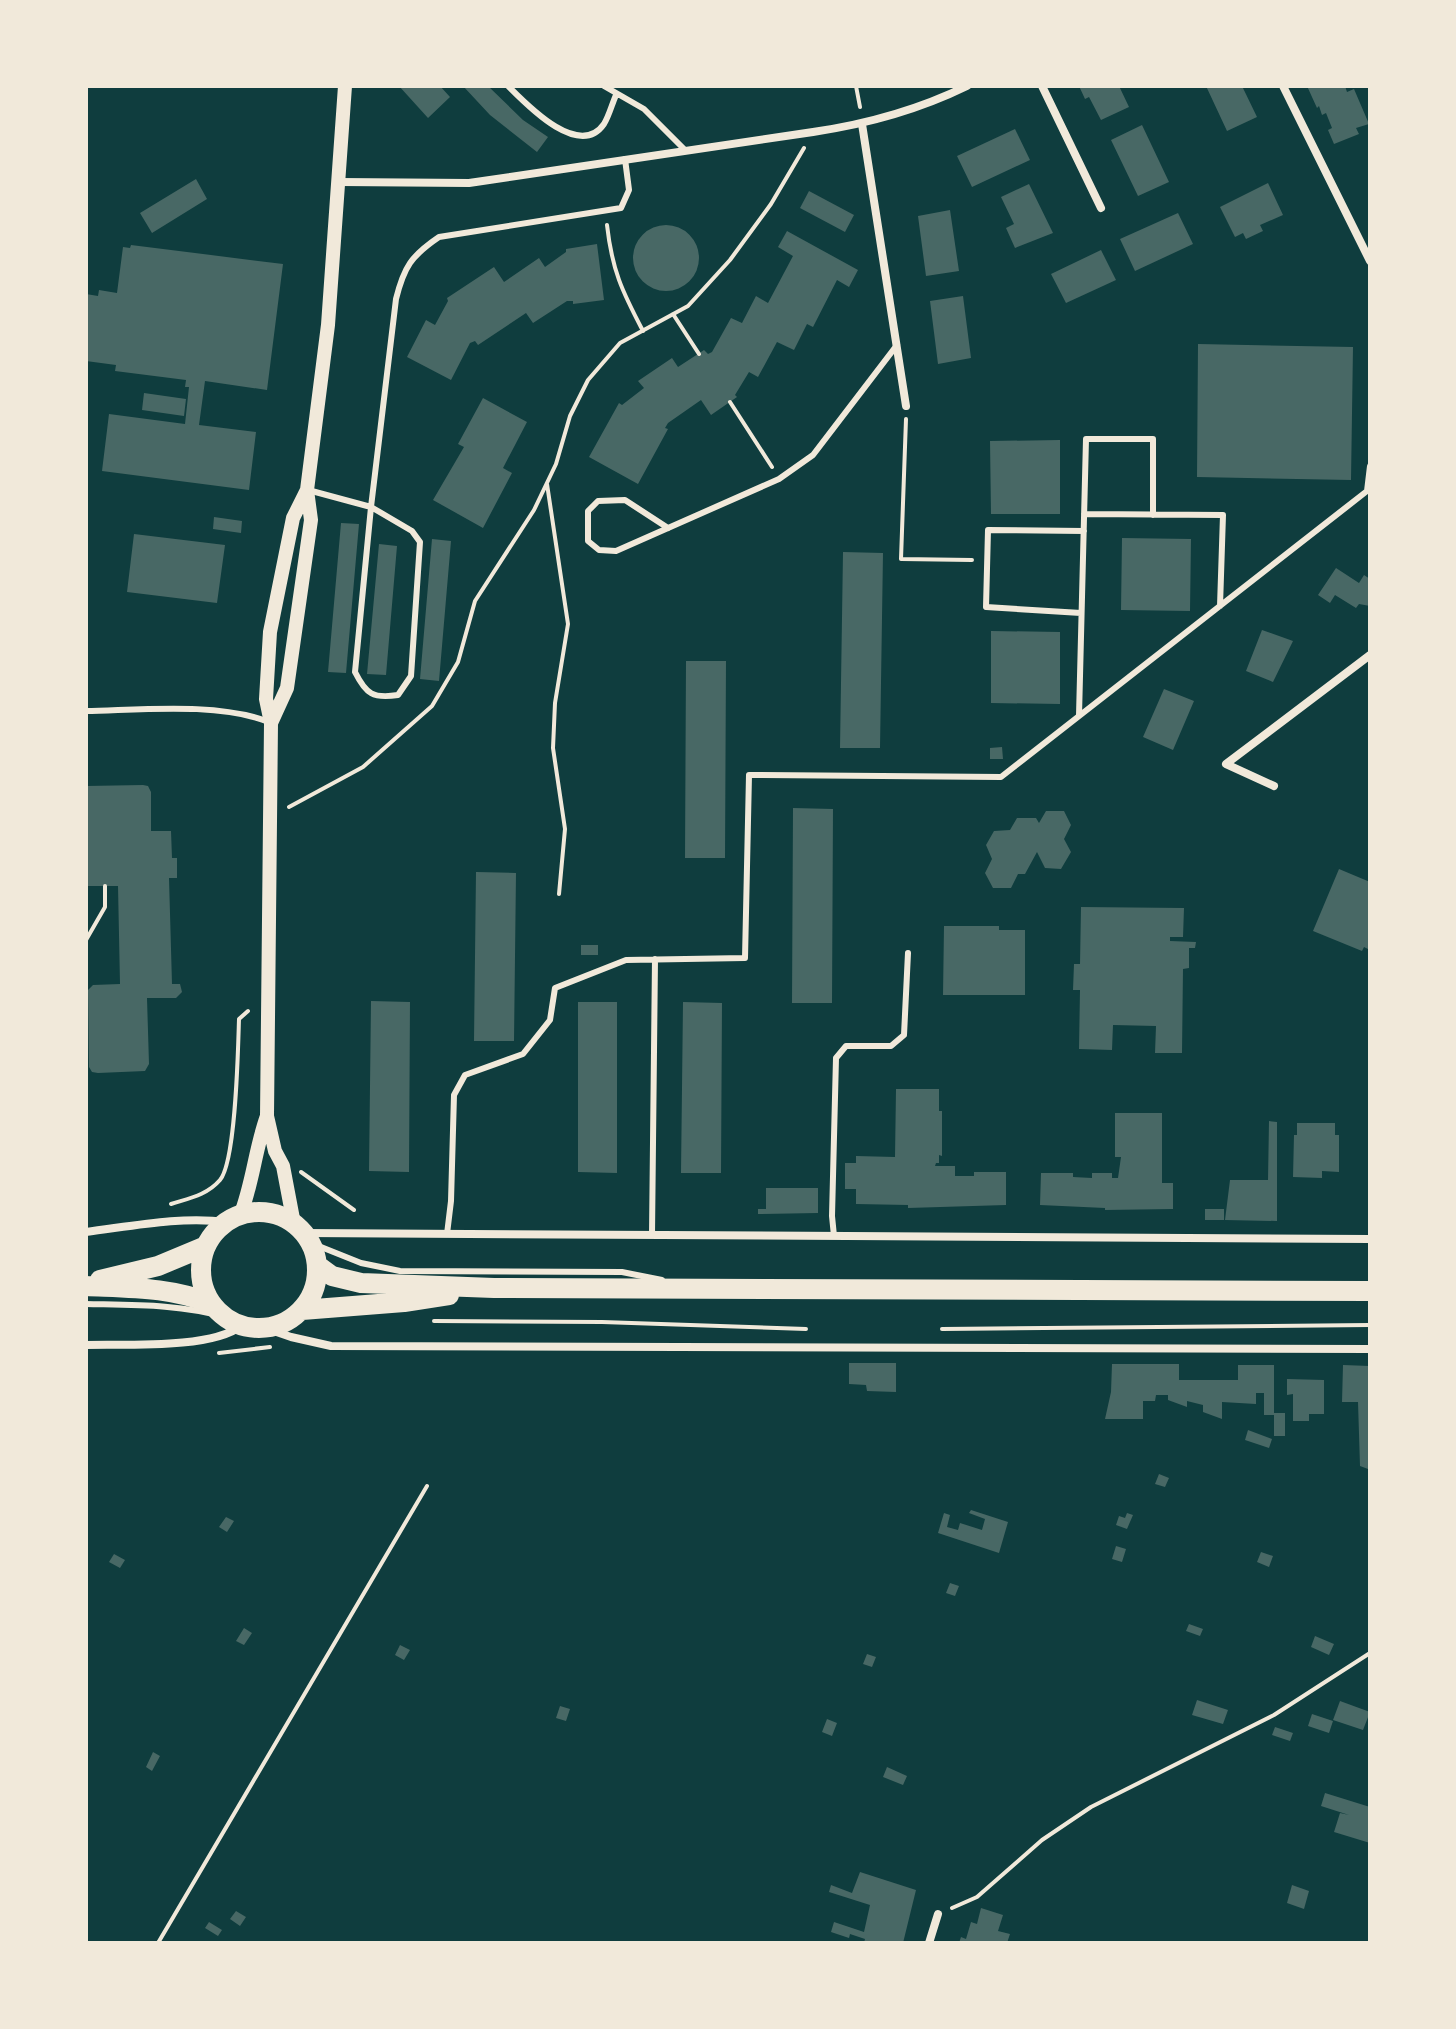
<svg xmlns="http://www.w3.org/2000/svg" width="1456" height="2029" viewBox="0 0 1456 2029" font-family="Jost,sans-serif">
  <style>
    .building { fill: #486865 }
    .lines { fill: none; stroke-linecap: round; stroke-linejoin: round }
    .path { stroke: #f1e9da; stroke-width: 4 }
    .service { stroke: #f1e9da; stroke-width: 6 }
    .minor { stroke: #f1e9da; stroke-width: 8 }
    .tertiary { stroke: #f1e9da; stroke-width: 14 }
    .primary { stroke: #f1e9da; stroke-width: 20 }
  </style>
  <rect width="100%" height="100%" fill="#0f3d3e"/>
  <path class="building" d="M399,86H440L450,97L428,118Z
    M463,86H488L523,120L548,137L537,152L490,115Z
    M1079,86H1119L1129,107L1101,120L1089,97L1085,99Z
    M1206,86H1242L1257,117L1227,131Z
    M1307,86H1345L1347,92L1354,89L1369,124L1356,128L1359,134L1334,144L1328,130L1332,128L1326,113L1322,115L1319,106L1317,108Z
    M1142,125L1169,182L1138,196L1111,140Z
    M1015,129L1030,160L972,187L957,156Z
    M196,179L207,199L152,233L140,213Z
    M1268,183L1283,215L1260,225L1263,231L1246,239L1243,233L1235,237L1220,207Z
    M1029,184L1053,233L1015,248L1006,228L1014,224L1001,197Z
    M809,191L854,215L845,232L800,208Z
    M950,210L959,271L926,276L918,216Z
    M1178,213L1193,244L1135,271L1120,239Z
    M633 258a33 33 0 1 1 66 0a33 33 0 1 1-66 0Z
    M787,231L858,270L849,287L837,280L813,327L807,324L794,350L777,342L758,377L749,372L735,395L737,397L711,415L701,400L668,423L665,428L668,429L638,484L589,457L619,403L622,405L644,388L638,381L672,358L678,367L704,350L708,354L712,352L731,318L742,323L756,296L768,303L793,256L778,247Z
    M597,244L604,300L573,304V301H567L533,323L526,313L478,345L475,341L470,343L451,380L407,357L426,320L435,325L448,301L447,298L494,267L504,282L539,258L545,267L566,252V249Z
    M131,245L283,264L267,390L205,381L199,425L256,432L249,490L102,471L109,414L185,424L189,387H185L186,380L115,371L116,365L86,361V294L98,296L99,290L117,293L123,247L130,248Z
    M1101,250L1116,280L1066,303L1051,274Z
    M963,296L971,358L938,364L930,301Z
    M1198,344L1353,347L1351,480L1197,477Z
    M144,393L186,399L184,416L142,410Z
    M483,398L527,422L503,468L512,473L483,528L433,500L464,447L458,444Z
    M1060,440V514H991L990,441Z
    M214,517L242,521L241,533L213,529Z
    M341,523L359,524L346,673L328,672Z
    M134,534L225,545L217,603L127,592Z
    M1122,538L1191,539L1190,611L1121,610Z
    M432,539L451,541L439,681L420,679Z
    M379,544L397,546L386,675L367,674Z
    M843,552L883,553L880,748H840Z
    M1336,568L1359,583L1364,575L1370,579V606L1359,604L1356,608L1335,595L1330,603L1318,595Z
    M1262,630L1293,641L1273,682L1246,671Z
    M991,631L1060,632V704L991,703Z
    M686,661H726L725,858H685Z
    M1164,689L1194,701L1173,750L1143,737Z
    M1002,747L1003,759H990V748Z
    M143,785L148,786L151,792V831H171L172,858H177V878H169L172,984H180L182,992L176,998H147L149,1064L145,1071L98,1073L92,1072L89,1067L88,990L93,985L120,984L118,886H86V786Z
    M793,808L833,809L832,1003H792Z
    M1046,811H1064L1071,825L1064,839L1071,852L1061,869L1045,868L1037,852L1025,874H1018L1011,888H993L985,873L992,859L986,845L994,831L1010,830L1017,818H1036L1039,823Z
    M1339,869L1370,882V950L1364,947L1362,951L1313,931Z
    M476,872L516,873L514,1041H474Z
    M1081,907L1184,908L1183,937H1170V941L1196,942L1195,948H1189V968L1183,969L1182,1053H1155L1156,1026L1113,1025L1112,1050L1079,1049L1080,990H1073L1074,964H1080Z
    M944,926H999V930H1025V995H943Z
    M581,945H598V955H581Z
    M371,1001L410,1002L409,1172L369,1171Z
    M578,1002H617V1173L578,1172Z
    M683,1002L722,1003L721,1173H681Z
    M896,1089H939V1111H942V1156L939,1155V1163H936L935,1166H955V1176H974V1172H1006V1205L908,1208V1205L856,1204V1189H845V1163H856V1156L895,1157Z
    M1115,1113H1162V1183H1173V1209L1105,1210V1208L1040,1205L1041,1173H1073V1177L1092,1178V1173H1112V1178H1118L1121,1157H1115Z
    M1269,1121L1277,1122V1221L1225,1220L1230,1180H1268Z
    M1297,1123H1335V1135H1339V1172L1322,1171V1178L1293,1177L1294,1135H1297Z
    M766,1188H818V1213L758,1214V1209H766Z
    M1205,1209H1224V1220H1205Z
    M849,1363H896V1392L867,1391L866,1385L849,1384Z
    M1112,1364H1179V1380H1238V1365H1274V1413H1285V1436H1274V1415H1264V1393H1256V1404L1222,1402V1419L1203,1412V1405L1187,1401V1407L1168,1400V1395H1156L1155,1401H1143V1419H1105L1111,1392Z
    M1343,1365L1370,1366L1368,1469L1360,1466L1358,1402H1342Z
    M1287,1379L1324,1380V1414H1309V1421H1293V1394L1287,1395Z
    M1248,1430L1272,1439L1269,1448L1245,1440Z
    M1159,1474L1169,1478L1165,1487L1155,1484Z
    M971,1510L1008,1522L999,1553L938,1533L944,1513L950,1515L947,1527L958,1530L960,1523L982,1530L985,1519L969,1513Z
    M1127,1513L1133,1515L1127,1529L1116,1525L1119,1516L1125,1518Z
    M226,1517L234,1521L227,1532L219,1527Z
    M1116,1546L1126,1549L1122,1562L1112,1559Z
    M1261,1552L1273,1556L1269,1567L1257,1562Z
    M114,1554L125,1560L120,1568L109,1562Z
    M950,1583L959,1586L955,1596L946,1593Z
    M1189,1624L1203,1629L1200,1636L1186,1631Z
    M244,1628L252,1633L244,1645L236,1641Z
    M1315,1636L1334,1644L1329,1655L1311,1647Z
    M400,1645L410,1650L404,1660L395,1655Z
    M867,1654L876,1657L872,1667L863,1664Z
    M1197,1700L1228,1710L1223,1724L1192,1715Z
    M1340,1701L1370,1712L1363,1730L1333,1720Z
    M560,1706L570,1709L566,1721L556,1718Z
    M1312,1714L1333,1721L1329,1733L1308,1726Z
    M827,1719L837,1723L832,1736L822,1732Z
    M1275,1727L1293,1733L1290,1741L1272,1735Z
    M153,1752L160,1756L152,1771L146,1767Z
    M887,1767L907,1776L903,1785L883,1777Z
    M1325,1793L1370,1807V1843L1334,1832L1340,1813L1349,1815L1321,1806Z
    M860,1872L916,1890L903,1943H864L865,1939L850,1934L849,1938L831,1932L834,1922L864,1932L870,1905L829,1892L831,1885L852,1893Z
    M1292,1885L1309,1891L1304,1909L1287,1903Z
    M981,1908L1003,1915L998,1931L1010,1934L1007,1943H959L961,1937L966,1939L971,1922L977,1924Z
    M236,1911L246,1917L240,1926L230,1919Z
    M209,1922L222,1930L218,1936L205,1928Z"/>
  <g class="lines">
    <path class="path" d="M856,86L860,107
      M607,225C612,270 622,291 643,331
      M673,314L699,354
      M730,402L772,467
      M906,419L901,559L972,560
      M547,484L568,624L555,703L553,748L565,829L559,894
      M289,807L363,767L432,706L458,662L475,601L534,510L556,464L570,416L588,380L620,343L688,306L730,260L771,204L804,148
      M86,940L105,907V886
      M301,1172L354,1210
      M171,1204C190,1198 207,1195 220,1180C236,1161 238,1049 239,1019L248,1011
      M434,1321L602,1322L806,1329
      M942,1329L1370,1325
      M219,1353L270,1347
      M952,1908L977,1897L1042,1840L1091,1807L1274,1715L1370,1653
      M158,1943L427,1486"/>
    <path class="service" d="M508,86C526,104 579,160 604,124C609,116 612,104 616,95
      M604,86L644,109L685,150
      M308,490L371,507L396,299C404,267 411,256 439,237L621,208L629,190L625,159
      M371,507L412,531L420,542L411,676L398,695C373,699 366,694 355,672Z
      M1084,514L1223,515L1220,606
      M668,528L625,500L598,501L588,511V541L599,550L616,551L779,479L813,455L897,345
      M1081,613L986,607L988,530L1084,531
      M86,711C140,710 219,702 269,722
      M1079,716L1086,439H1153V515
      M447,1234L451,1201L454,1095L465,1075L523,1054L550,1020L555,988L626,960L745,958L749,775L1001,777L1367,491L1370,466
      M652,1235L655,959
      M834,1236L832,1216L836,1058L846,1046H891L904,1035L908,953
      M311,1243L361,1263L400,1271L622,1272L662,1280
      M86,1304C133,1305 180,1304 225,1317"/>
    <path class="minor" d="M1042,86L1101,208
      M1283,86L1370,261
      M862,124L906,406
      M340,182L469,183L813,132C867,124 918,110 967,86
      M1274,786L1226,764L1370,655
      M86,1232C133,1226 180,1216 227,1222
      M304,1233L1370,1239
      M265,1328L291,1337L331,1346L1370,1349
      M86,1345C125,1344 211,1349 241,1326
      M929,1943L938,1914"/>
    <path class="tertiary" d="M271,723L287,688L311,520L307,490L328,325L345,86
      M240,1216C253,1183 255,1149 267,1116
      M294,1224L283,1166L275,1151L267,1116L271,723L266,699L270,632L293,518L307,490"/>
    <path class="primary" d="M201 1270a58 58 0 1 1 116 0a58 58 0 1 1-116 0Z
      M317,1265L332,1276L361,1283L494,1288L1370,1291
      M100,1280L158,1266L206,1246
      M86,1286C129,1288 172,1287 212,1304
      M302,1310L404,1302L449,1295"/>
  </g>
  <rect width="1456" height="2029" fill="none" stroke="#f1e9da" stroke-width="176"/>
</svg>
